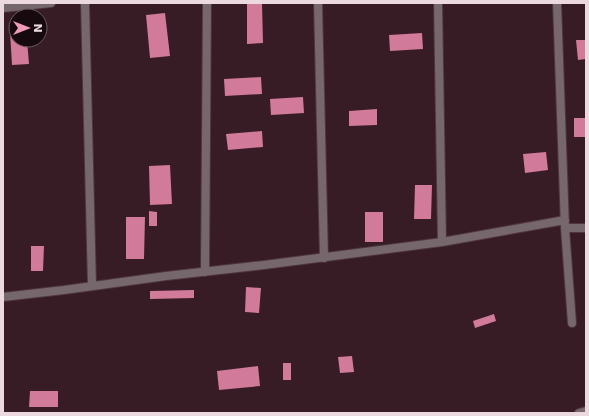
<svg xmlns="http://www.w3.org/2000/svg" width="589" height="416" viewBox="0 0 589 416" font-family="'DejaVu Sans',sans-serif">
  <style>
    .building { fill: #d17a9a }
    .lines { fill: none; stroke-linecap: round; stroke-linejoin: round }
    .street-casing { stroke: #50363f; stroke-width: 10 }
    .street { stroke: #76676c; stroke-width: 8 }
  </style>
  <rect width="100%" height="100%" fill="#371b25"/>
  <path class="building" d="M247,3H262L263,43L247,44Z
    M165,13L170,56L150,58L146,15Z
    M10,32H16V40H27L29,64L12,65Z
    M422,33L423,49L390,51L389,35Z
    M576,40H586V59L578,60Z
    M261,77L262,94L225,96L224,79Z
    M303,97L304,113L271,115L270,99Z
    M377,109V125L349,126V111Z
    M574,118H586V137H574Z
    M262,131L263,147L228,150L226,134Z
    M546,152L548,170L525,173L523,154Z
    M170,165L172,204L150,205L149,166Z
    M415,185H432L431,219H414Z
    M149,211L157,212V226H149Z
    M365,212H383V242H365Z
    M126,217H145L144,259H126Z
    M31,246H44L43,271H31Z
    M246,287L261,288L259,313L245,312Z
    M194,290V298L150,299V291Z
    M494,314L496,321L475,328L473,321Z
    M352,356L354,372L340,373L338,357Z
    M283,363H291V380H283Z
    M258,366L260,386L219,390L217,371Z
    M30,391H58V407H29Z"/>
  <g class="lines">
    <defs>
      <path id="street" d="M85,3L92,286
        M318,3L324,258
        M438,3L442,242
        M557,3L565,228L572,323
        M3,8L51,3
        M565,228H586
        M205,272L207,3
        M3,297L64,290L166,276L264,265L442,242L565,220
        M579,413L586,411"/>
    </defs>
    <use href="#street" class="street-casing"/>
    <use href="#street" class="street"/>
  </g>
  <rect width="589" height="416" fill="none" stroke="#ecd9df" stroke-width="8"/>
  <g transform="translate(28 28) rotate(90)"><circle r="19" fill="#160a0e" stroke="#6c5d62"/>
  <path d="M0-3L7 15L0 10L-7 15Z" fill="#ef9ab8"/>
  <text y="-6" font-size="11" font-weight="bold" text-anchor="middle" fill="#ecd9df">N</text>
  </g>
</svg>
